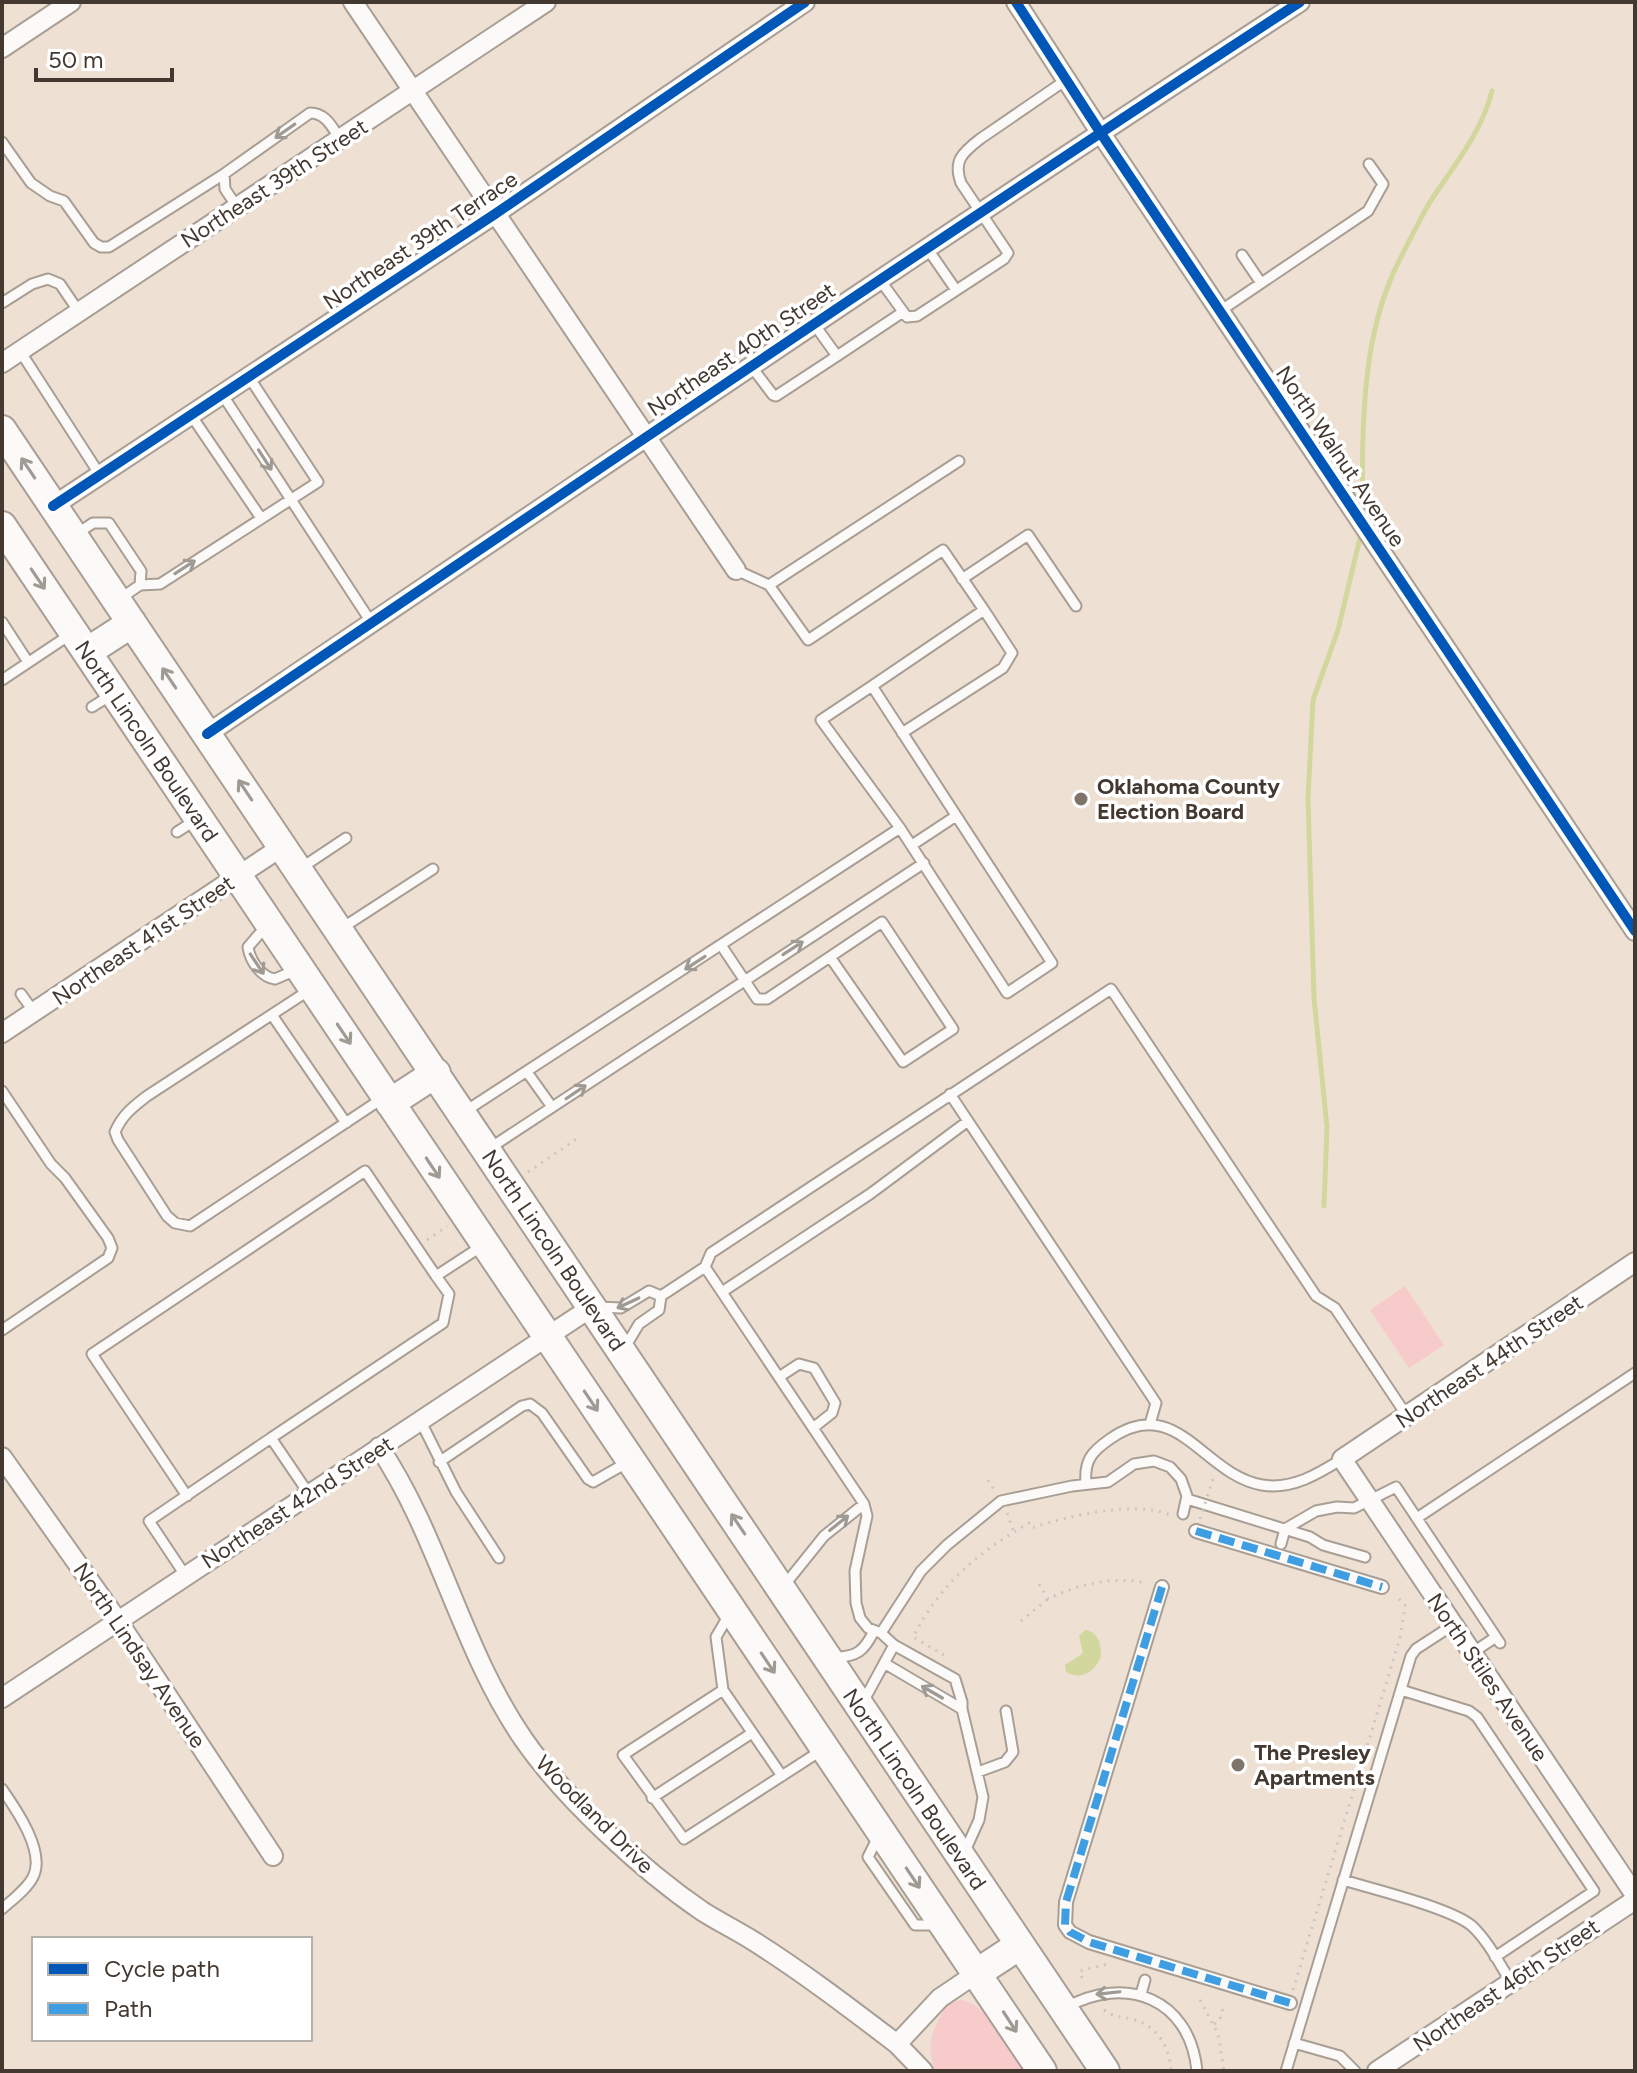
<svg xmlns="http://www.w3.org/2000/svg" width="1637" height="2073" viewBox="0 0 1637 2073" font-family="Figtree,sans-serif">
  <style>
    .green { fill: #f6cbca }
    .water { fill: #d1d79d }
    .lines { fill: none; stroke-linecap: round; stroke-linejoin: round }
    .stream { stroke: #d1d79d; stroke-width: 5 }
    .service-casing { stroke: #a89e94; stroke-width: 13 }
    .pedestrian-casing { stroke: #a89e94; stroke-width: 16 }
    .minor-casing { stroke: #a89e94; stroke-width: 22 }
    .primary-casing { stroke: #a89e94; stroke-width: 32 }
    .path { stroke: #ccc6c3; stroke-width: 3; stroke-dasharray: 2 6; stroke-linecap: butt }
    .service { stroke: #fcfaf9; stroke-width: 9 }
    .pedestrian { stroke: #fcfaf9; stroke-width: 12 }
    .minor { stroke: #fcfaf9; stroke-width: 18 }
    .primary { stroke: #fcfaf9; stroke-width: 28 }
    .path-bridge { stroke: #ccc6c3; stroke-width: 3; stroke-dasharray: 2 6; stroke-linecap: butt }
    .quiet { stroke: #3f9ee1; stroke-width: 8; stroke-dasharray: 16 8; stroke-linecap: butt }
    .cycleway-casing { stroke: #fff; stroke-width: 15 }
    .cycleway { stroke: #0057b8; stroke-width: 10 }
    .oneway { stroke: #a09a94 }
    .poi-dot { fill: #7f7469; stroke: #fff; stroke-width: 3 }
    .labels { text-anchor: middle; stroke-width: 7; stroke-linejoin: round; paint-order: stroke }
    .street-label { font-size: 22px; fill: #433930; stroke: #fff }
    .poi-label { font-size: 22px; font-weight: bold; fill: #433930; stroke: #fff; text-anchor: start }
  </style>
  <rect width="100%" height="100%" fill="#eee1d4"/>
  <path class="green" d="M1405,1286L1444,1345L1409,1368L1370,1310Z
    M960,2000C985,2000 1010,2051 1023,2071H935C925,2041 933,2030 947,2004Z"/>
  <path class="water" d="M1085,1630C1098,1631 1101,1644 1101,1655C1096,1672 1081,1681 1066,1672L1065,1665L1083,1653L1079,1636Z"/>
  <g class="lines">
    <path class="stream" d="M1362,512C1363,428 1360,338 1399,261C1409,241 1419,221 1430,202C1454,165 1481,134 1492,91
      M1324,1206L1327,1127L1314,998L1308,798L1313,700L1338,630L1361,534"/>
    <defs>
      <path id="service" d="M2,142L31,183L50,196L64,201L94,243L101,247H109L224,174L310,113C326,113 332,127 340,139
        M224,174L225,189L237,207
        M927,248L956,290
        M1242,255L1261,283
        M880,280L907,317L917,316L1004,259L1008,253L961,183C953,161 962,153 980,139L1066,80
        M2,303L32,284L48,279L60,284L79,312
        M1220,311L1368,211L1383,184L1369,164
        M814,324L837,356L903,312
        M20,351L100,475
        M751,366L773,395L776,396L837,356
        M222,394L371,622
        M191,415L261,518
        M959,461L769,585L808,640L943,550L984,610
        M75,535L93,523H109L141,571L140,585
        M736,570L769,585
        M962,579L1028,535L1076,606
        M121,598L140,585L160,584L318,482L249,377
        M2,622L28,662
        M2,680L71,634
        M872,686L1052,963L1007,993L900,828L821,720Z
        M872,686L984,610L1012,653L1003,668L902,733
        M92,707L111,695
        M177,832L194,821
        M912,845L956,816
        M301,868L346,838
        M267,925L248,947C250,961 261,977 275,979L296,970
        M342,928L433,869
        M721,945L757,999H767L882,922L953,1029L903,1062L830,957
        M311,989L147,1096C133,1107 122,1115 115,1132L118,1140L167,1216L175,1223L190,1226L383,1098
        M21,994L34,1012
        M272,1015L346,1123
        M527,1072L552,1107
        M2,1091L51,1164L65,1178L108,1238L112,1248L108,1258L2,1330
        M950,1094L1156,1403L1150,1424
        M464,1112L900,828
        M490,1148L924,863
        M705,1267L864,1504L867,1516L855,1571L856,1603L860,1618L868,1628L881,1633L894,1645L955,1679L962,1702V1709
        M722,1292L870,1194L968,1121
        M598,1307L621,1308L649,1291L661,1296
        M624,1349L639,1324L659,1310L661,1296L705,1267L711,1253L1111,989L1316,1296L1335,1308L1407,1416
        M779,1377L799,1364L814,1368L835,1403L832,1413L813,1428
        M420,1420L456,1492L499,1558
        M271,1438L443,1323L449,1294L436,1276L482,1246
        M439,1462L522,1406L530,1404L542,1413L588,1479L593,1482L628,1462
        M1086,1484C1084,1461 1091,1452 1110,1439C1177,1392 1203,1475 1262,1485C1292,1490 1318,1474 1342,1459
        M187,1496L92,1354L365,1171L436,1276
        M1187,1499L1310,1537L1323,1545L1365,1557
        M1417,1518L1635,1373
        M1281,1544L1285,1529L1316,1511L1337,1507L1354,1508L1396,1487L1500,1643
        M185,1575L149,1521L271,1438L309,1494
        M783,1587L824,1536L864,1504
        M730,1613L716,1637L723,1690L623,1755L684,1839L822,1750
        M881,1633L921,1571L947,1545L1001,1501L1072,1486L1108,1482L1134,1464L1154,1461L1170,1467L1181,1479L1187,1496L1183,1514
        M1472,1653L1496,1637
        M835,1657C857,1657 864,1651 874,1631
        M884,1663L962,1709L983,1797L979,1820L965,1851
        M723,1690L782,1776
        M1401,1690L1469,1711L1477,1717L1594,1891L1495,1957
        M862,1704L894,1645
        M978,1772L1005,1762L1013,1752L1006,1711
        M2,1789C16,1809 46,1852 33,1877C27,1889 12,1900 2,1909
        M652,1798L752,1733
        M878,1837L868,1857L915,1925H936
        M1343,1880C1373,1889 1451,1908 1472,1926C1488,1941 1499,1963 1511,1982
        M1141,1994L1145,1980
        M1065,2008C1125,1974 1190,1998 1197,2071
        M1294,2043L1340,2056L1355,2071
        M1286,2071L1411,1656L1416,1649L1453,1625"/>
      <path id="pedestrian" d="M1196,1531L1382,1587
        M1162,1587L1066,1902L1065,1925L1070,1932L1089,1942L1290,2003"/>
      <path id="minor" d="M353,2L736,570
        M1016,2L1100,132L1635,931
        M2,48L71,2
        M2,363L546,2
        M53,506L495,214L805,2
        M207,734C570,489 933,241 1300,2
        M2,1033L283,846
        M1635,1262L1342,1459L1635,1895
        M379,1447C440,1538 461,1649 524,1740C565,1799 642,1870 702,1911C719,1922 738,1931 755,1942C804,1973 851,2009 897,2044
        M2,1457L118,1621L273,1856
        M2,1698L592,1307
        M923,2071L897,2044L940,1998L977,1973
        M1377,2071L1635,1900"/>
      <path id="primary" d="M2,430L1105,2071
        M2,526L1042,2071
        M87,652L132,623
        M390,1103L436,1073
        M977,1973L1020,1945"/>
    </defs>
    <use href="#service" class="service-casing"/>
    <use href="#pedestrian" class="pedestrian-casing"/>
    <use href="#minor" class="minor-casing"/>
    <use href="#primary" class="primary-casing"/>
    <path class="path" d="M528,1172L578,1138
      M427,1240L447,1226
      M988,1480L994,1490
      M1007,1513L1015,1535
      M1039,1584L1048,1599C1078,1584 1113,1576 1146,1583
      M1021,1621L1048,1599
      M944,1655L913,1637C942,1582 976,1554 1029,1523L1032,1528C1067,1516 1136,1500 1170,1515
      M1082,1978L1080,1971L1108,1964
      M1293,1990L1400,1638L1405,1605L1395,1595
      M1200,2000L1218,2034L1224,2071
      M1104,2010C1115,2018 1123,2016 1135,2020C1158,2027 1170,2048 1171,2071
      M1214,2024L1220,2019L1224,2004"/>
    <use href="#service" class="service"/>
    <use href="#pedestrian" class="pedestrian"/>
    <use href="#minor" class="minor"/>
    <use href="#primary" class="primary"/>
    <path class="path-bridge" d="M1200,1519L1213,1479"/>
    <path class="quiet" d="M1196,1531L1382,1587
      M1162,1587L1066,1902L1065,1925L1070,1932L1089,1942L1290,2003"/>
    <defs>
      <path id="cycleway" d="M1016,2L1100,132L1635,931
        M53,506L495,214L805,2
        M207,734C570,489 933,241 1300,2"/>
    </defs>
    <use href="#cycleway" class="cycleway-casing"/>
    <use href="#cycleway" class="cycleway"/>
  </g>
  <defs><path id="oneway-shaft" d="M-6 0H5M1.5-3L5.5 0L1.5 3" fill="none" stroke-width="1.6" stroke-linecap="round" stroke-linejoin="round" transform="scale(2)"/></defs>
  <g class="oneway">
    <use href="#oneway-shaft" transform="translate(285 131) rotate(145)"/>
    <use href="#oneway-shaft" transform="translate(265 460) rotate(57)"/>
    <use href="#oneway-shaft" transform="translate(28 468) rotate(-124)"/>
    <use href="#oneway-shaft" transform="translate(185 567) rotate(-33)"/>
    <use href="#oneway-shaft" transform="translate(38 579) rotate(56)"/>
    <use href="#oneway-shaft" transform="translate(169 678) rotate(-124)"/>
    <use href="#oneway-shaft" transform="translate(245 790) rotate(-124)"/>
    <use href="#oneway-shaft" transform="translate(793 948) rotate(-33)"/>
    <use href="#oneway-shaft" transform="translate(695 963) rotate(147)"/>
    <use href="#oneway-shaft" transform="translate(257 964) rotate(56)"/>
    <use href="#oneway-shaft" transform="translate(344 1034) rotate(56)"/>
    <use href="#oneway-shaft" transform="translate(576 1092) rotate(-34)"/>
    <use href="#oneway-shaft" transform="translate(433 1168) rotate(56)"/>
    <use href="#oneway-shaft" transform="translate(628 1303) rotate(155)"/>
    <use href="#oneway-shaft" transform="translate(591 1401) rotate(56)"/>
    <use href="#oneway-shaft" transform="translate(839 1523) rotate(-39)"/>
    <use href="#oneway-shaft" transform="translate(738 1524) rotate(-124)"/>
    <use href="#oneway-shaft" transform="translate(768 1663) rotate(56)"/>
    <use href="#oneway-shaft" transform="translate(932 1692) rotate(-150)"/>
    <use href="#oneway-shaft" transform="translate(913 1878) rotate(56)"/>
    <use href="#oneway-shaft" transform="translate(1108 1993) rotate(174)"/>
    <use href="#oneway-shaft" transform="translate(1010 2022) rotate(57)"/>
  </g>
  <g class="poi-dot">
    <circle cx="1081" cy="799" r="8"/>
    <circle cx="1238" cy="1765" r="8"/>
  </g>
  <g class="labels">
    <g class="street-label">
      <text transform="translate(274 183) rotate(-33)" y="8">Northeast 39th Street</text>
      <text transform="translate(420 240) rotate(-34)" y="8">Northeast 39th Terrace</text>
      <text transform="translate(741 349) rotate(-34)" y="8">Northeast 40th Street</text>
      <text transform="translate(1341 456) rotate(56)" y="8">North Walnut Avenue</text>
      <text transform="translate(147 741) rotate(56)" y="8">North Lincoln Boulevard</text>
      <text transform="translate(143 940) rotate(-34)" y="8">Northeast 41st Street</text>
      <text transform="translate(554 1250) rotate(56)" y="8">North Lincoln Boulevard</text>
      <text transform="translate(1489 1361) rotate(-34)" y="8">Northeast 44th Street</text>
      <text transform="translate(297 1502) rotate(-33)" y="8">Northeast 42nd Street</text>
      <text transform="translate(140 1655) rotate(56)" y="8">North Lindsay Avenue</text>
      <text transform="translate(1488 1677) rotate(56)" y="8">North Stiles Avenue</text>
      <text transform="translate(915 1789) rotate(56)" y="8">North Lincoln Boulevard</text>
      <text transform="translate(595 1814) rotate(45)" y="8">Woodland Drive</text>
      <text transform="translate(1506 1985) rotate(-34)" y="8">Northeast 46th Street</text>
    </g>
    <g class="poi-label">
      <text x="1097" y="794">Oklahoma County<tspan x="1097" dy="25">Election Board</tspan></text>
      <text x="1254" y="1760">The Presley<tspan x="1254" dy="25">Apartments</tspan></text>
    </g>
  </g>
  <rect width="1637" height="2073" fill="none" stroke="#433930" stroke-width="8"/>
  <rect x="32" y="1937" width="280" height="104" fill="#ffffff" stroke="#b4b0ac" stroke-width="2"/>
  <rect x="48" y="1963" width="40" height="12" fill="#0057b8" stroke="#b4b0ac" stroke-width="2"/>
  <text x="104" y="1977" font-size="24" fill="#433930">Cycle path</text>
  <rect x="48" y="2003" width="40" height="12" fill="#3f9ee1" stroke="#b4b0ac" stroke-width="2"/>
  <text x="104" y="2017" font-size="24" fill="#433930">Path</text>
  <path d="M36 68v12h136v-12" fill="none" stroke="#433930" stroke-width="4"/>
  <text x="48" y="68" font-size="24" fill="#433930" stroke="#ffffff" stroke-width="6" paint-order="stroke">50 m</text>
</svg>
